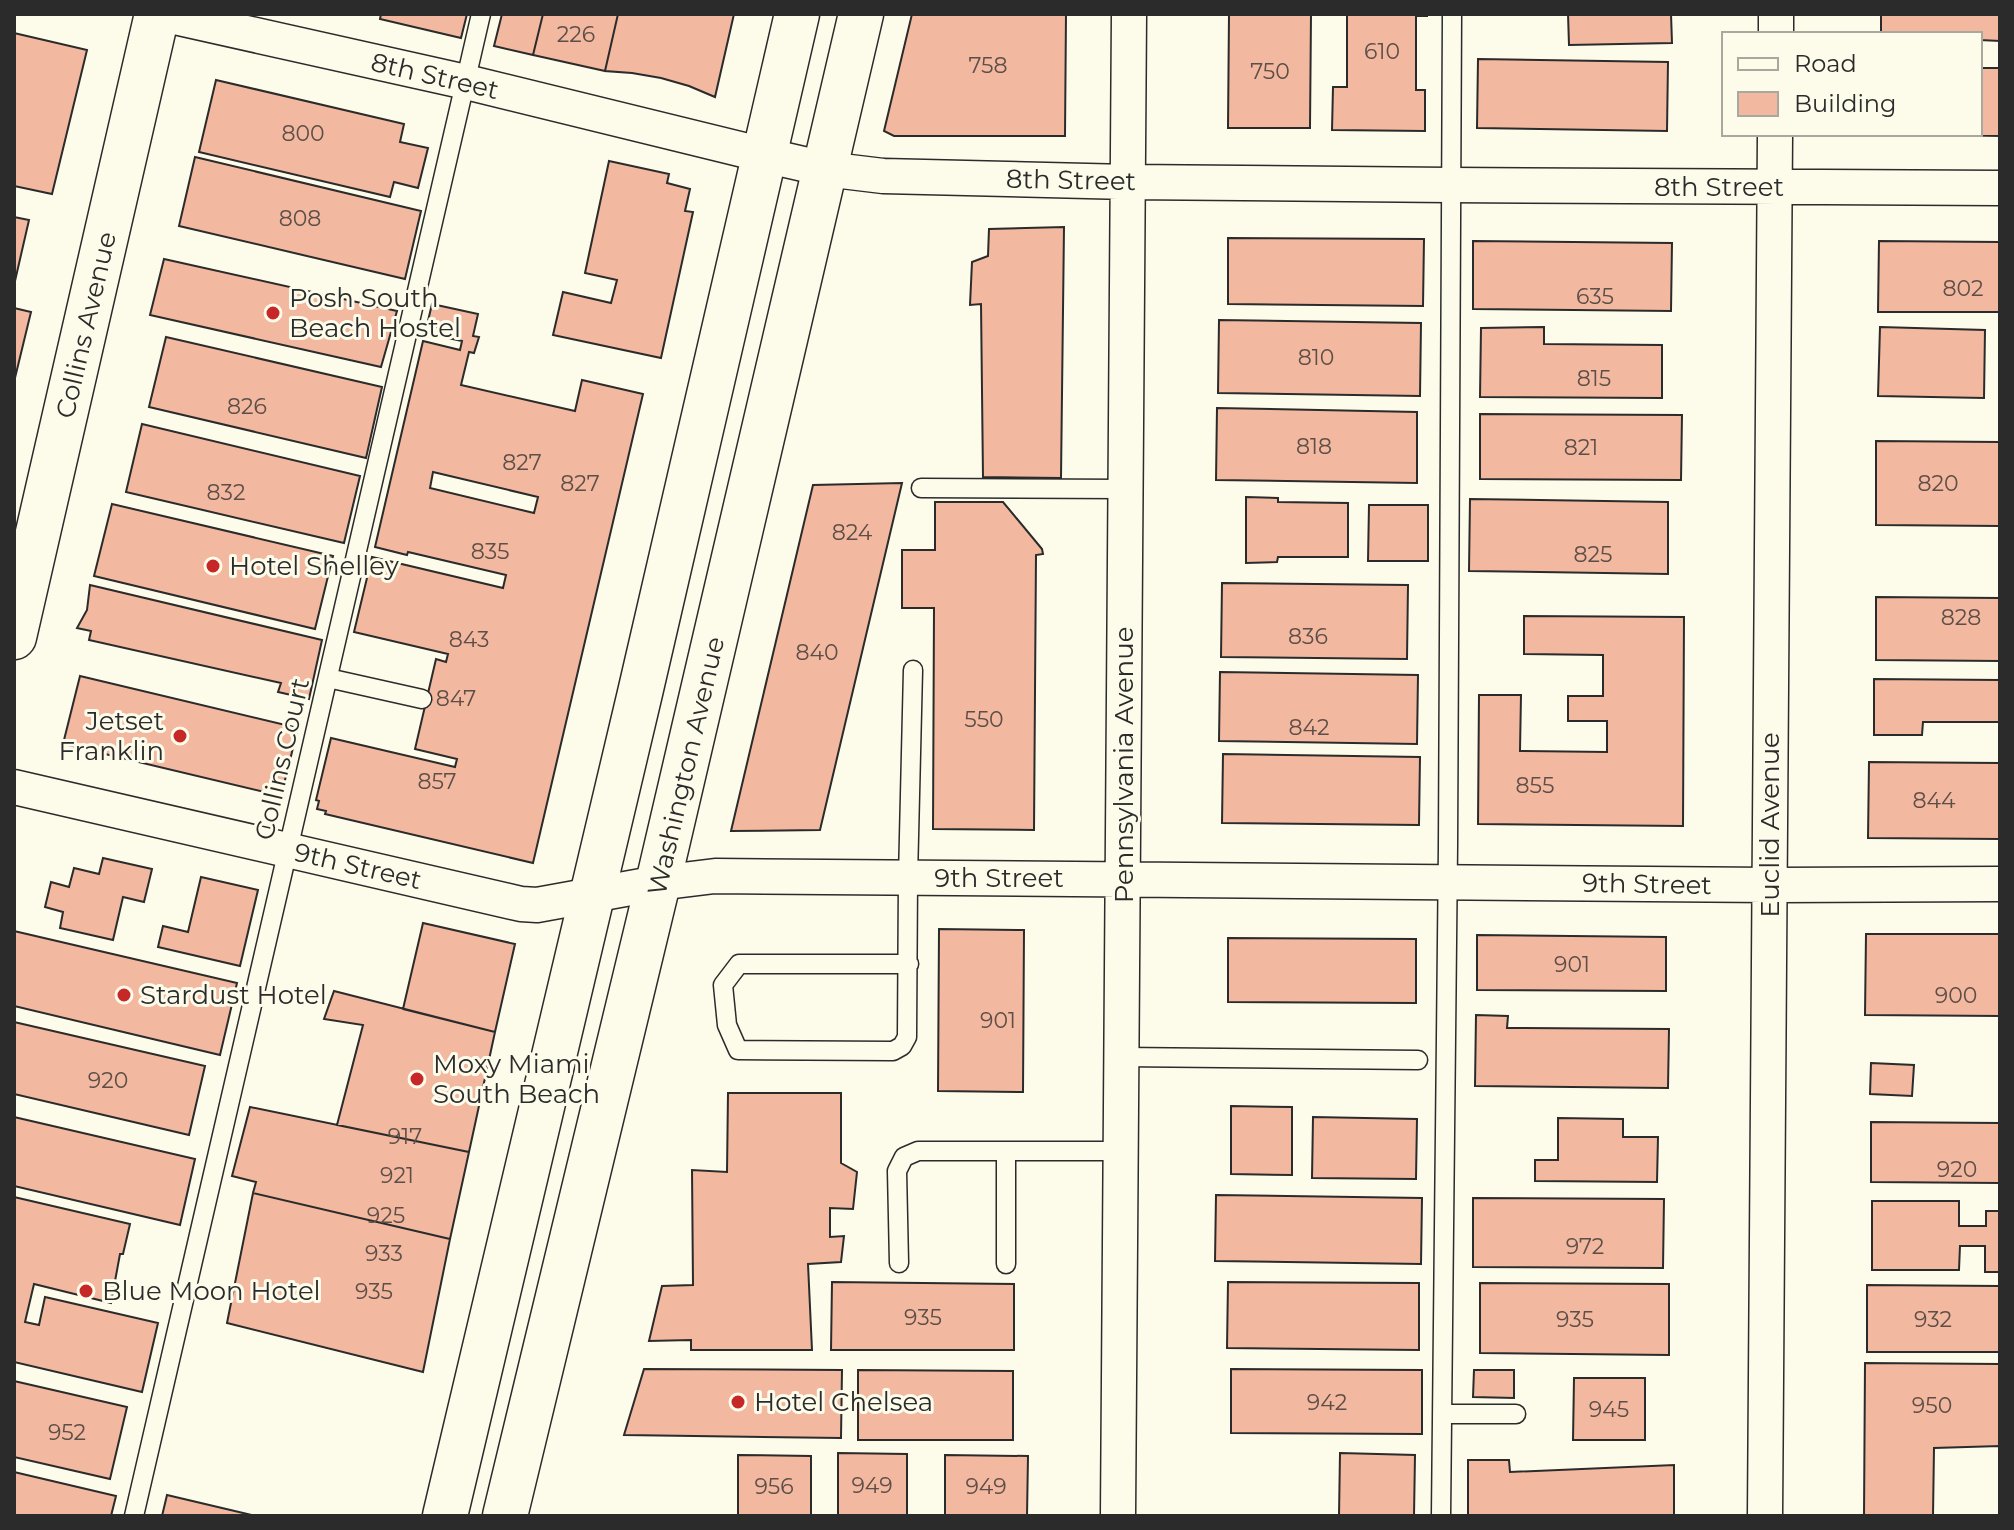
<svg xmlns="http://www.w3.org/2000/svg" width="2014" height="1530" viewBox="0 0 2014 1530" font-family="Montserrat,sans-serif">
  <style>
    .building { fill: #f2b8a0; stroke: #2b2b2b; stroke-width: 2; fill-rule: evenodd }
    .lines { fill: none; stroke-linecap: round; stroke-linejoin: round }
    .service-casing { stroke: #2b2b2b; stroke-width: 21 }
    .minor-casing { stroke: #2b2b2b; stroke-width: 37 }
    .secondary-casing { stroke: #2b2b2b; stroke-width: 47 }
    .primary-casing { stroke: #2b2b2b; stroke-width: 47 }
    .service { stroke: #fdfbea; stroke-width: 18 }
    .minor { stroke: #fdfbea; stroke-width: 34 }
    .secondary { stroke: #fdfbea; stroke-width: 44 }
    .primary { stroke: #fdfbea; stroke-width: 44 }
    .poi-dot { fill: #c62828; stroke: #fdfbea; stroke-width: 3 }
    .labels { text-anchor: middle; stroke-width: 6; stroke-linejoin: round; paint-order: stroke }
    .number-label { font-size: 22px; fill: #5d4e48 }
    .street-label { font-size: 26px; fill: #2b2b2b; stroke: #fdfbea }
    .poi-label { font-size: 26px; fill: #2b2b2b; stroke: #fdfbea; text-anchor: start }
  </style>
  <rect width="100%" height="100%" fill="#fdfbea"/>
  <path class="building" d="M381,14H467L461,38L380,19Z
    M502,14H543L533,55L494,46Z
    M543,14H618L605,71L533,55Z
    M618,14H734L715,97L689,86L661,78L632,73L605,71Z
    M912,14H1066L1065,136H894L884,131Z
    M1229,14H1311L1310,128H1228Z
    M1343,14H1427V16H1416V90H1425V131L1332,130L1333,87H1347V14Z
    M1568,14H1671L1672,43L1569,45Z
    M1881,14H2000V41L1980,40V34H1881Z
    M14,33L87,50L52,194L14,186Z
    M1478,59L1668,62L1667,131L1477,128Z
    M1980,68H2000V136L1878,134H1980Z
    M216,80L404,124L400,142L428,148L418,188L394,182L390,197L199,152Z
    M195,157L421,211L405,279L179,226Z
    M609,161L669,174L667,183L690,189L685,211L693,212L661,358L553,335L563,292L611,303L617,280L585,273Z
    M14,217L29,220L15,281H14Z
    M1064,227L1061,478L983,477L981,304L970,305L972,262L988,256L989,229Z
    M1228,238L1424,239L1423,306L1228,304Z
    M1473,241L1672,243L1671,311L1473,309Z
    M1879,241L2000,242V312H1878Z
    M164,259L397,311L381,367L150,315Z
    M432,304L478,314L473,336L479,337L474,353L469,352L461,385L575,411L582,380L643,394L533,863L325,814L326,811L317,809L319,801L316,800L331,738L455,767L457,759L415,749L436,659L446,662L448,654L354,632L372,557L503,588L506,575L408,552L407,555L375,547L423,341L460,350L462,341L443,337L445,329L427,325ZM433,472L538,497L534,513L430,488Z
    M14,308L31,312L14,382Z
    M1219,320L1421,323L1420,396L1218,393Z
    M1544,327V344L1662,345V398L1480,397L1481,328Z
    M1880,327L1985,330L1984,398L1878,396Z
    M166,337L382,387L366,458L149,407Z
    M1217,408L1417,412V483L1216,480Z
    M1480,414L1682,415L1681,480L1480,479Z
    M142,424L360,476L344,543L126,492Z
    M1876,441L2000,442V526L1876,525Z
    M902,483L820,830L731,831L813,485Z
    M1246,497L1278,498V502L1348,503V557H1278L1277,562L1246,563Z
    M1470,499L1668,502V574L1469,571Z
    M935,502H1003L1042,549L1043,554L1036,555L1034,830L933,829L934,608H902V550H935Z
    M112,504L333,556L315,629L94,576Z
    M1369,505H1428V561H1368Z
    M1222,583L1408,585L1407,659L1221,657Z
    M90,585L322,640L309,699L278,692L281,683L89,640L91,631L77,628L87,610Z
    M1876,597L2000,598V661L1876,660Z
    M1524,616L1684,617L1683,826L1478,824L1479,695H1521L1520,751L1607,752V721H1568V696H1603V655L1524,654Z
    M1220,672L1418,675L1417,744L1219,741Z
    M80,676L298,728L281,796L63,744Z
    M1874,679L2000,680V722H1923L1922,735H1874Z
    M1223,754L1420,757L1419,825L1222,823Z
    M1869,762L2000,763V839L1868,838Z
    M103,858L152,869L144,902L123,897L113,940L60,928L63,912L45,907L51,882L69,887L74,868L99,874Z
    M201,877L258,890L240,966L158,947L163,926L188,932Z
    M423,923L515,944L495,1032L403,1009Z
    M939,929L1024,930L1023,1092L938,1091Z
    M14,931L237,983L220,1055L14,1006Z
    M1866,934H2000V1016L1865,1015Z
    M1477,935L1666,937V991L1477,990Z
    M1228,938L1416,939V1003L1228,1002Z
    M334,991L495,1032L469,1152L337,1125L363,1025L324,1019Z
    M1476,1015L1508,1016L1507,1028L1669,1029L1668,1088L1475,1086Z
    M14,1022L205,1066L189,1135L14,1094Z
    M1871,1063L1914,1065L1912,1096L1870,1094Z
    M728,1093H841V1163L857,1172L853,1209L830,1208V1237L844,1236L841,1262L808,1264L812,1350H691V1340L649,1341L662,1286L693,1285L692,1170L727,1172Z
    M1231,1106L1292,1107V1175L1231,1174Z
    M250,1107L469,1152L450,1239L253,1193L256,1182L232,1176Z
    M14,1117L195,1159L180,1225L14,1186Z
    M1313,1117L1417,1119L1416,1179L1312,1178Z
    M1558,1118L1623,1119V1137H1658L1657,1182L1535,1181V1160H1558Z
    M1871,1122L2000,1123V1183L1871,1182Z
    M253,1193L450,1239L423,1372L227,1323Z
    M1216,1195L1422,1198L1421,1264L1215,1261Z
    M14,1197L130,1224L123,1254H120L111,1303L34,1284L25,1322L39,1325L45,1297L158,1323L142,1392L14,1362Z
    M1473,1198L1664,1199L1663,1268L1473,1267Z
    M1872,1201H1959V1226H1986V1211H2000V1272H1985V1246H1960L1959,1270H1872Z
    M832,1282L1014,1284V1350H831Z
    M1228,1282L1419,1283V1350L1227,1348Z
    M1480,1283L1669,1284V1355L1480,1353Z
    M1867,1285L2000,1286V1352H1867Z
    M1865,1363L2000,1364V1449V1446L1934,1448L1933,1516H1864Z
    M644,1369L842,1370L841,1438L624,1435Z
    M1231,1369L1422,1370V1434L1231,1433Z
    M858,1370L1013,1371V1440H858Z
    M1474,1370H1514V1398L1473,1397Z
    M1574,1378H1645V1440H1573Z
    M14,1381L127,1407L110,1479L14,1457Z
    M838,1453L907,1454V1516H838Z
    M1340,1453L1415,1455L1414,1516H1339Z
    M738,1455L811,1456V1516H738Z
    M945,1455L1028,1456L1027,1516H945Z
    M1468,1460H1509L1510,1472L1674,1465V1516H1468Z
    M14,1472L116,1496L111,1516H14Z
    M167,1495L222,1508L256,1516H162Z"/>
  <g class="lines">
    <defs>
      <path id="service" d="M921,488L1126,489
        M328,678L422,699
        M909,964H739L723,985L727,1025L738,1050L893,1051L902,1046L907,1037L908,878L913,670
        M1122,1057L1418,1060
        M899,1263L897,1171L904,1157L918,1151H1121
        M1006,1264V1151
        M1442,1414H1516
        M134,1516L481,14
        M1441,1516L1448,846L1452,14"/>
      <path id="minor" d="M161,14L466,82L764,155L825,169L883,176L1128,182L1450,185L2000,188
        M1776,34V14
        M14,787L521,904L537,905L658,883L715,876L1770,885L2000,884
        M1118,1516L1129,14
        M1765,1516L1775,134"/>
      <path id="secondary" d="M445,1516L640,693L797,14
        M505,1516L658,883L861,14"/>
      <path id="primary" d="M14,637L157,14"/>
    </defs>
    <use href="#service" class="service-casing"/>
    <use href="#minor" class="minor-casing"/>
    <use href="#secondary" class="secondary-casing"/>
    <use href="#primary" class="primary-casing"/>
    <use href="#service" class="service"/>
    <use href="#minor" class="minor"/>
    <use href="#secondary" class="secondary"/>
    <use href="#primary" class="primary"/>
  </g>
  <g class="poi-dot">
    <circle cx="273" cy="313" r="8"/>
    <circle cx="213" cy="566" r="8"/>
    <circle cx="180" cy="736" r="8"/>
    <circle cx="124" cy="995" r="8"/>
    <circle cx="417" cy="1079" r="8"/>
    <circle cx="86" cy="1291" r="8"/>
    <circle cx="738" cy="1402" r="8"/>
  </g>
  <g class="labels">
    <g class="number-label">
      <text x="576" y="42">226</text>
      <text x="1382" y="59">610</text>
      <text x="988" y="73">758</text>
      <text x="1270" y="79">750</text>
      <text x="303" y="141">800</text>
      <text x="300" y="226">808</text>
      <text x="1963" y="296">802</text>
      <text x="1595" y="304">635</text>
      <text x="1316" y="365">810</text>
      <text x="1594" y="386">815</text>
      <text x="247" y="414">826</text>
      <text x="1314" y="454">818</text>
      <text x="1581" y="455">821</text>
      <text x="522" y="470">827</text>
      <text x="580" y="491">827</text>
      <text x="1938" y="491">820</text>
      <text x="226" y="500">832</text>
      <text x="852" y="540">824</text>
      <text x="490" y="559">835</text>
      <text x="1593" y="562">825</text>
      <text x="1961" y="625">828</text>
      <text x="1308" y="644">836</text>
      <text x="469" y="647">843</text>
      <text x="817" y="660">840</text>
      <text x="456" y="706">847</text>
      <text x="984" y="727">550</text>
      <text x="1309" y="735">842</text>
      <text x="437" y="789">857</text>
      <text x="1535" y="793">855</text>
      <text x="1934" y="808">844</text>
      <text x="1572" y="972">901</text>
      <text x="1956" y="1003">900</text>
      <text x="998" y="1028">901</text>
      <text x="108" y="1088">920</text>
      <text x="405" y="1144">917</text>
      <text x="1957" y="1177">920</text>
      <text x="397" y="1183">921</text>
      <text x="386" y="1223">925</text>
      <text x="1585" y="1254">972</text>
      <text x="384" y="1261">933</text>
      <text x="374" y="1299">935</text>
      <text x="923" y="1325">935</text>
      <text x="1575" y="1327">935</text>
      <text x="1933" y="1327">932</text>
      <text x="1327" y="1410">942</text>
      <text x="1932" y="1413">950</text>
      <text x="1609" y="1417">945</text>
      <text x="67" y="1440">952</text>
      <text x="872" y="1493">949</text>
      <text x="774" y="1494">956</text>
      <text x="986" y="1494">949</text>
    </g>
    <g class="street-label">
      <text transform="translate(435 76) rotate(13)" y="9">8th Street</text>
      <text transform="translate(1071 180) rotate(1)" y="9">8th Street</text>
      <text x="1719" y="196">8th Street</text>
      <text transform="translate(86 325) rotate(-77)" y="9">Collins Avenue</text>
      <text transform="translate(282 759) rotate(-77)" y="9">Collins Court</text>
      <text transform="translate(1124 765) rotate(-90)" y="9">Pennsylvania Avenue</text>
      <text transform="translate(686 766) rotate(-77)" y="9">Washington Avenue</text>
      <text transform="translate(1770 825) rotate(-90)" y="9">Euclid Avenue</text>
      <text transform="translate(358 866) rotate(13)" y="9">9th Street</text>
      <text x="999" y="887">9th Street</text>
      <text transform="translate(1647 884) rotate(1)" y="9">9th Street</text>
    </g>
    <g class="poi-label">
      <text x="289" y="307">Posh South<tspan x="289" dy="30">Beach Hostel</tspan></text>
      <text x="229" y="575">Hotel Shelley</text>
      <text x="164" y="730" text-anchor="end">Jetset<tspan x="164" dy="30">Franklin</tspan></text>
      <text x="140" y="1004">Stardust Hotel</text>
      <text x="433" y="1073">Moxy Miami<tspan x="433" dy="30">South Beach</tspan></text>
      <text x="102" y="1300">Blue Moon Hotel</text>
      <text x="754" y="1411">Hotel Chelsea</text>
    </g>
  </g>
  <rect width="2014" height="1530" fill="none" stroke="#2b2b2b" stroke-width="32"/>
  <rect x="1722" y="32" width="260" height="104" fill="#fdfbea" stroke="#a9a89e" stroke-width="2"/>
  <rect x="1738" y="58" width="40" height="12" fill="#fdfbea" stroke="#a9a89e" stroke-width="2"/>
  <text x="1794" y="72" font-size="24" fill="#2b2b2b">Road</text>
  <rect x="1738" y="92" width="40" height="24" fill="#f2b8a0" stroke="#a9a89e" stroke-width="2"/>
  <text x="1794" y="112" font-size="24" fill="#2b2b2b">Building</text>
</svg>
